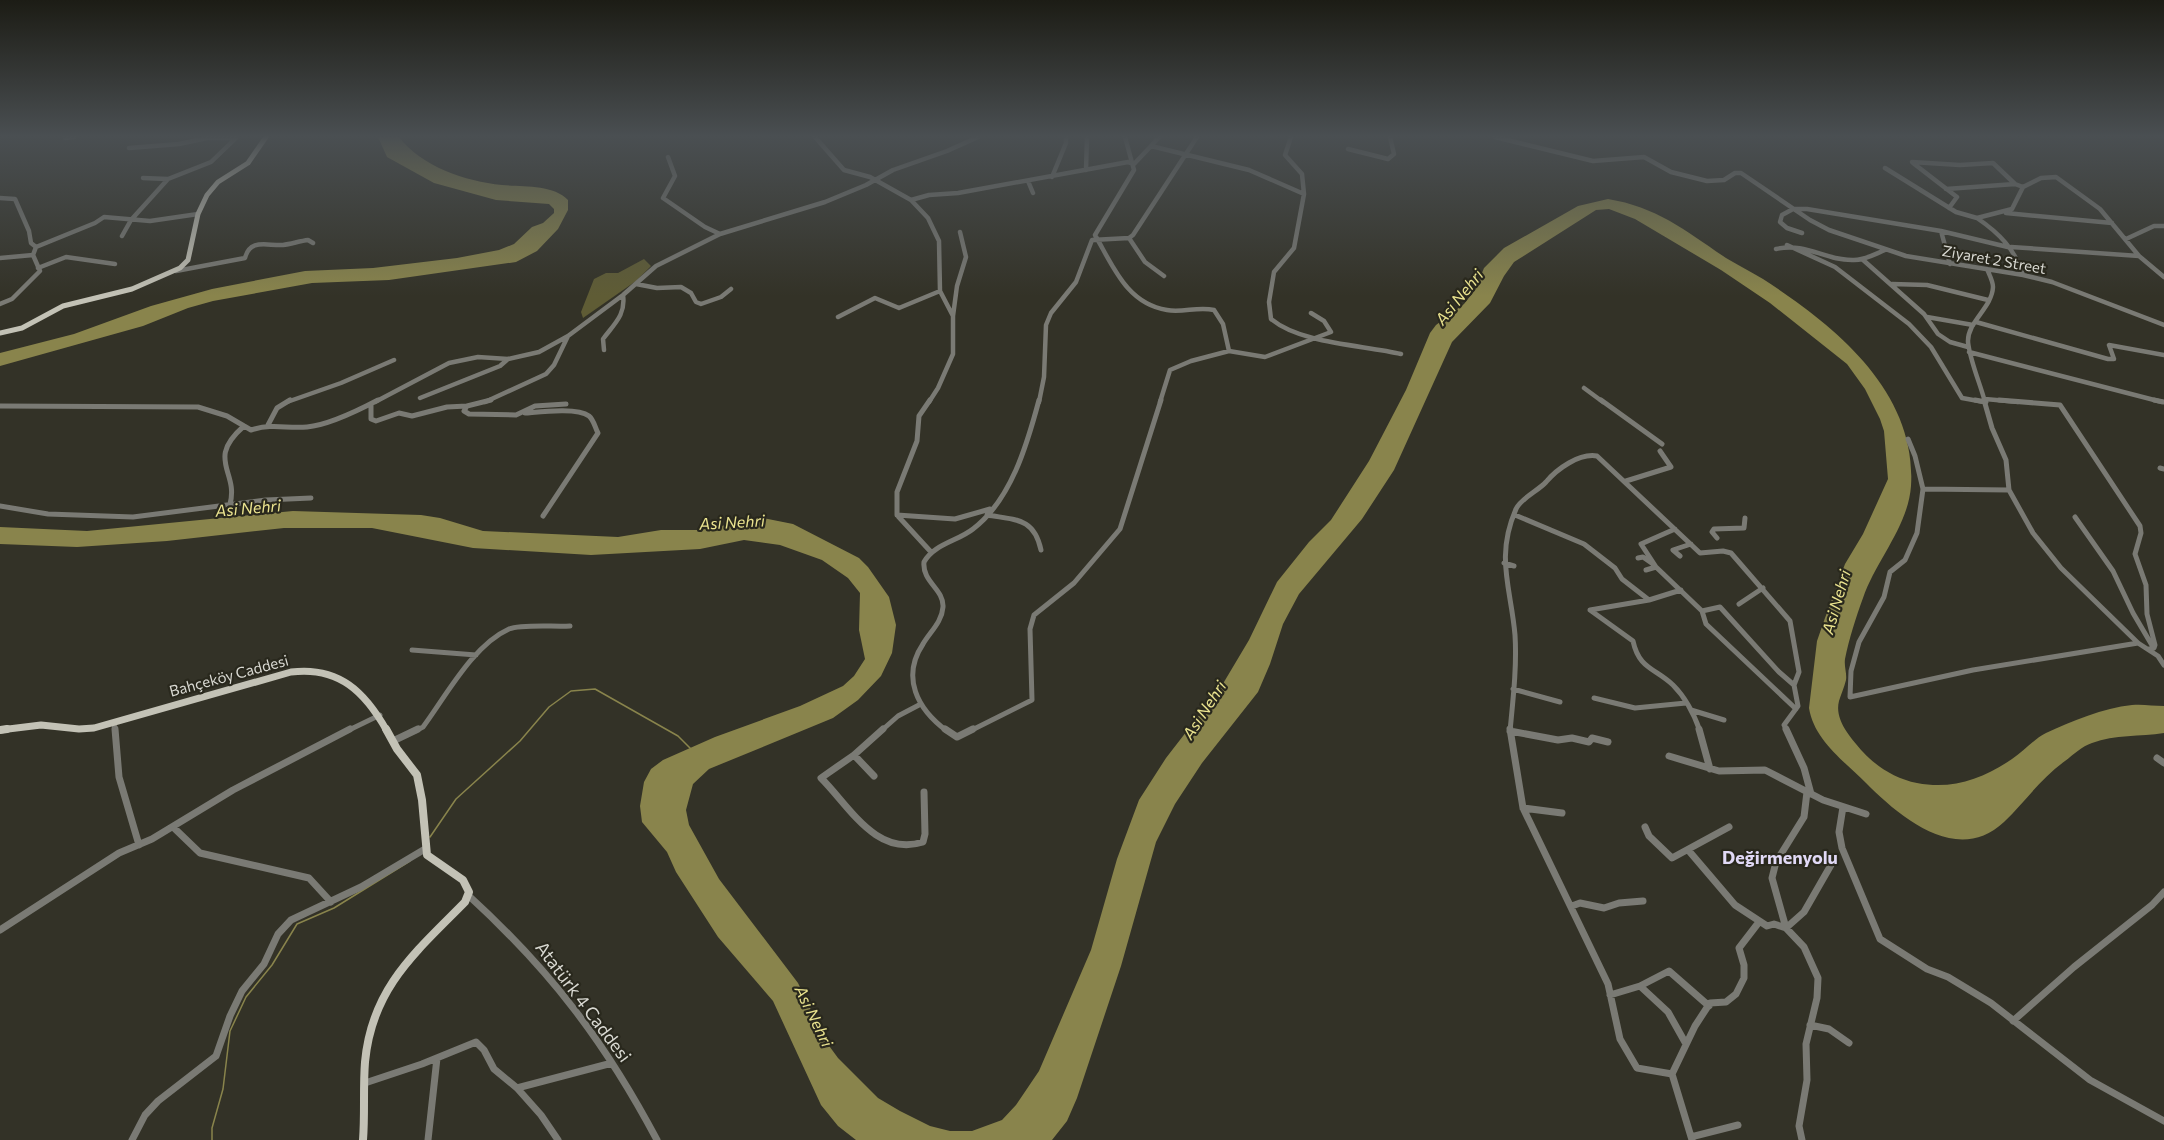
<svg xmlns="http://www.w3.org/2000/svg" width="2164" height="1140" viewBox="0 0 2164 1140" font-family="Commissioner,sans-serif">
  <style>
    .green { fill: #5f5c35 }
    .water { fill: #89844c }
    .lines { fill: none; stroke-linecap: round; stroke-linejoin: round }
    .stream { stroke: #89844c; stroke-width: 1.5 }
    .minor-far2 { stroke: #7a7a74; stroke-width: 4.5 }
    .minor-far1 { stroke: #7a7a74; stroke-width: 5 }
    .minor { stroke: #7a7a74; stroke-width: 7 }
    .major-far2 { stroke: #c3c2b6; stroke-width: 5 }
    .major-far1 { stroke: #c3c2b6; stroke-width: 7 }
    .major { stroke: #c3c2b6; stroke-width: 8 }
    .labels { text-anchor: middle; stroke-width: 4.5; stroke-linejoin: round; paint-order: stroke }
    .street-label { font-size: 15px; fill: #d9d9d2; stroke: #29281d }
    .water-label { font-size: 16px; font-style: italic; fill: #ebe48f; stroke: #29281d }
    .quarter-label { font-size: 18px; font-weight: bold; fill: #e1d9f6; stroke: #29281d }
    .near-street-label { font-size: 18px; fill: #d9d9d2; stroke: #29281d }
  </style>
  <rect width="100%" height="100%" fill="#333227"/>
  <path class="green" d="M644,259L651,266L636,281L583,318L581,312L594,279L606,273H618Z"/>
  <path class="water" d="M378,137H399C422,167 465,181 502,185C522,187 553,184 568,200V210L558,229L537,251L516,262L389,280L312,283L213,301L188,308L143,326L0,366V353L74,334L151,306L212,289L305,271L373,268L457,258L499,250L514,244L532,227L543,223L554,213V209L549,204L496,200L434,183L387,157Z
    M1608,199C1657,207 1686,231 1726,258C1738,265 1751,272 1763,279C1834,325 1917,391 1911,486C1908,527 1876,560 1863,598C1856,617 1849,639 1845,659C1844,667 1847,673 1846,680C1844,688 1841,694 1839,701C1834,720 1851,738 1863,752C1877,767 1896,779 1917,783C1952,790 1983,779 2012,759C2024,751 2034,739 2046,733C2072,721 2103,708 2132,705C2143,704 2153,706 2164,706V733C2140,737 2115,734 2092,743C2082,746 2073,755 2065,761C2040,779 2025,802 2004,822C1957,866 1900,817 1866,783C1844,761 1814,740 1809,708L1817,641L1825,618L1845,564L1863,534L1888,479L1884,431L1880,419L1865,389L1847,364L1770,303L1721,270L1635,219L1609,209L1596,210L1514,262L1504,276L1490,303L1452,342L1394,470L1362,519L1299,594L1283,624L1270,664L1258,692L1202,763L1175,804L1156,842L1121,966L1077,1098L1067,1121L1052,1140H856L838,1126L821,1105L773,1001L718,937L676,872L667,852L642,822L640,806L644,782L651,769L663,760L715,737L800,706L843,686L854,676L865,659L859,630L860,593L848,578L822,560L780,545L744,540L700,549L591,555L473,548L372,528H284L167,541L77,547L0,544V527L87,531L293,511L421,515L440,518L483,531L618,537L661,530H700L763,518L793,524L859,558L868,567L889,597L896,625L892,653L881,676L858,700L833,718L709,769L693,784L686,810L689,825L719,879L798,983L827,1043L838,1058L878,1098L900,1111L930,1126L950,1131H972L1002,1120L1016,1105L1039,1071L1091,950L1117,859L1139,800L1166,758L1221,687L1249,640L1277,582L1309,542L1331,520L1369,461L1406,390L1430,333L1436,325L1464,304L1475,290L1484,268L1504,248L1578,206Z"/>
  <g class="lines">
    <path class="stream" d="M430,837L456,799L520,741L549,707L571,691L595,689L678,736L691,749
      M212,1140V1128L223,1089L230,1031L246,997L272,965L297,924L334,908L410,861"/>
    <path class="minor-far2" d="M815,137L844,170L870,177L911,200L928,218L939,241L940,291L953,316V354L938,388L929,402
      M1125,137L1134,170L1095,235C1113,266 1127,304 1167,310C1183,313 1198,306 1214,310L1223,324L1229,351
      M1291,137L1285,155L1302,174L1304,194
      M1495,137L1593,161L1644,157L1671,172L1707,181L1724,180L1735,173H1741L1810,220L1829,230L1906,256L2023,275L2052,282L2164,325
      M65,138L74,137
      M1151,146L1159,137
      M129,148L179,144L207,138
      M1348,149L1388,159L1394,154L1390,137
      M668,157L675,176L663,198L705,227L720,234
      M1912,162L1960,165L1993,163L2015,184L2023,187
      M1913,163L1957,197L1949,208
      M1885,168L1956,212L1977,218
      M1086,170L1087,137
      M1052,177L1066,143V137
      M143,178L168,179
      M1028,181L1033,193
      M1946,189L2015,184
      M0,198L15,199L29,231L31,243L36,247L33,255L40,271L12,299L0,304
      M911,200L929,195L958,193L1128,162L1134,164L1151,146L1249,170L1304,194L1294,248L1274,272L1269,302L1271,319C1301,344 1363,345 1401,354
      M2006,213L2112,223
      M1941,231L1950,264
      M1802,233L1787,228L1780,222L1782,215L1793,209H1807L1941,231L2012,248
      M122,236L131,220L168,179L211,162L236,138H206
      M1129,238L1145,262L1164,276
      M2126,239L2154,226H2164
      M1787,245L1835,267L1909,324L1931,347L1962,398L1984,402
      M36,247L95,223L104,217L150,221L198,214
      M2011,247L2139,256
      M1776,249C1807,242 1825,261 1854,260C1865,260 1875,254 1885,250
      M0,258L33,255
      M1862,259L1924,314L1938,334L1950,342L1968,347
      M38,268L66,257L115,264
      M176,271L245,258C250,238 267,246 283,245C291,244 300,241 308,240L313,243
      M2023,275C2015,249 1999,233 1977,218L2012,209L2023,187L2041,178L2056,177L2100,209L2139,256L2164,277
      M636,284L657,288L681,287L691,293L696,302L701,304L721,297L731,289
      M1892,284L1927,285L1988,300
      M953,316L957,286L966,257L960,232
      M838,317L875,298L899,308L940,291
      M1927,317L1973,325
      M1976,322L2108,359H2114L2109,345L2164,355
      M604,350L603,339C614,324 626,315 623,295
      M1969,352L2162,402
      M1584,388L1603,402
      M420,398L500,366L508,359
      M1985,399L2018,402
      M287,402L341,383L394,360
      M375,402L449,363L478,357L508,359L539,352L568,336L623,295L656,266L720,234L825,202L866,185L893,170L947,151L978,137
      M485,402L546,374L554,365L568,336
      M1039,402L1044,377L1046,325L1051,313L1076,282L1092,240L1129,238L1133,235L1197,137
      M1160,402L1170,370L1191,361L1229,351L1265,357L1331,332L1324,321L1311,313
      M1985,402C1980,383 1970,361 1968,342C1967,322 1992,308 1993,287C1993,281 1989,274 1987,269"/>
    <path class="minor-far1" d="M491,400L467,406L464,411L469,414L516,415L535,406L566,404
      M930,400L919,416L917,441L897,492V515L931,552
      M1601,400L1662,444
      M1975,400L1986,402
      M1984,400L1992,428L2006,460L2009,490L2033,533L2061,568L2138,643L2158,656L2164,665
      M1999,400L2060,405L2140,526L2141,533L2135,554L2146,585L2147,614L2155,645L2154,648L2149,649
      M2154,400L2164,402
      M371,404V419L376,421L399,413L412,416L447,407L467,406
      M0,406L198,407L227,416L251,430C274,423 286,429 307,427C329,425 359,410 378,400
      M525,413C539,412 577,407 589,416C594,420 595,428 598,433L543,516
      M268,425L277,408L290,400
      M1908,439L1915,456L1923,489
      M2160,468L2164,469
      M1626,481L1671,467L1660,451
      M2009,490L1923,489L1917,533L1905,560L1890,572L1884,597L1859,642L1851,671L1850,697L1973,670L2138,643
      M230,504C239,471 205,460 244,426
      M0,506L48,514L133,517L266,500L311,498
      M897,515L955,519L990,509
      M987,515C1015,520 1034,517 1041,550
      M1515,515L1584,544L1615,568L1622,579L1649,600L1681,590
      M2075,517L2113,571L2133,613L2153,647
      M1675,529L1641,544L1656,567L1702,611L1706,624L1796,709
      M1717,538L1712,532L1714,529L1744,528L1745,518
      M1680,556L1673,550L1691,544
      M1638,558L1643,557L1653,564
      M1504,563L1514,566
      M1646,570L1656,567
      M1649,600L1590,610L1633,641C1639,669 1655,668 1673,685C1686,698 1694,714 1700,731
      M1739,604L1763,588
      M1702,611L1720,607L1779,672L1794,685
      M412,650L476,655
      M1513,689L1560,702
      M1594,698L1635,708L1686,703
      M1691,710L1724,720
      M114,723L115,731
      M347,731L380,715
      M415,731L423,727C446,696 473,645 509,629C522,624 555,627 570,626
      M881,731L898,716L919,705
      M947,731C917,709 901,677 923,644C930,632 942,622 943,607C944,589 922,582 924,562C934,544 958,541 973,529C1011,500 1027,445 1039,400
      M970,731L1032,700L1030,629L1034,615L1074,583L1120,529L1161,400
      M1510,731C1513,700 1517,666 1515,635C1511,588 1495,557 1516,509C1521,498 1538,491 1546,482C1557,469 1579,453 1597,456L1700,553L1723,551L1731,553L1790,621L1799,672L1794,685L1798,706L1784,725L1787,731"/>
    <path class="minor" d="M115,729L119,777L139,845
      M883,729L854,755L821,778C850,807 876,857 923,842L925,834L924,792
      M945,729L957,737L973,729
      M1510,729L1523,808L1608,984L1620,1039L1637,1068L1672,1074
      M1699,729L1710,769
      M1786,729L1804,768L1811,794
      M1510,731L1558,740L1572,738L1589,742L1592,738L1608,742
      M393,741L418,729
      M854,755L874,776
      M1669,756L1719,771L1765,770L1823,800L1866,814
      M2157,758L2164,763
      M1843,807L1839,832L1842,848L1880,939L1927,969L1948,977L1991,1003L2090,1080L2164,1121
      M1523,808L1562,813
      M173,827L200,853L309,878L331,902
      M1645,827L1649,836L1672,858L1729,827
      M1689,851L1735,905L1767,926L1774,924L1786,928L1804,912L1831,865
      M469,896C551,971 605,1042 657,1140
      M1572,906L1580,903L1604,908L1619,903L1643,901
      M0,930L119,853L152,839L233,790L350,729
      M1610,995L1640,986
      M2013,1021L2074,967L2152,905L2164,892
      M1810,1025L1829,1029L1849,1043
      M1686,1044L1668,1012L1640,986L1669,971L1709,1006
      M365,1083L422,1064L476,1042L484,1050L494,1069L517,1088L612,1063
      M517,1088L541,1115L558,1140
      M1691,1137L1738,1125
      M132,1140L145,1115L158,1101L216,1056L230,1016L242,991L264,964L278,934L291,920L361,887L425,849
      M428,1140L437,1058
      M1692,1140L1672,1074L1695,1026L1710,1003L1726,1002L1736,994L1744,978V965L1739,948L1759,922
      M1802,1140L1799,1126L1807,1080L1806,1044L1817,998L1818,978L1804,947L1786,928L1772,878L1776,862L1804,817L1807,792"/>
    <path class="major-far2" d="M0,333L22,328L63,306L132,289L180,268L188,260L198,214L207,195L218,182L248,163L266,137"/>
    <path class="major-far1" d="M0,730L41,725L79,729L94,728L291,672C339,666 365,692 387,731"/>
    <path class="major" d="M0,730L7,729
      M363,1140C365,1114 363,1088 365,1062C372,987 416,952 465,902L469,892L463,880L427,855L422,800L417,775L397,749L386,729"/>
  </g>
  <linearGradient id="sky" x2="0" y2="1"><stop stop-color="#1c1c15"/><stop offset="0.46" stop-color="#4a4f52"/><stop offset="1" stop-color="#4a4f52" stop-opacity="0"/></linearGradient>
  <rect width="2164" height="296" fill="url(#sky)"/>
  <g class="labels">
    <g class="street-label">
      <text transform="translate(1994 260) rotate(10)" y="5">Ziyaret 2 Street</text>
      <text transform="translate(229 676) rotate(-15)" y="5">Bahçeköy Caddesi</text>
    </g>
    <g class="water-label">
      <text transform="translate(1459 297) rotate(-51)" y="6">Asi Nehri</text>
      <text transform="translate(248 508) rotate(-5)" y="6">Asi Nehri</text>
      <text transform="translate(732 522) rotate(-3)" y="6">Asi Nehri</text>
      <text transform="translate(1836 602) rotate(-74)" y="6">Asi Nehri</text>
      <text transform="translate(1204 710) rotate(-57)" y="6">Asi Nehri</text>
      <text transform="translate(814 1016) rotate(64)" y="6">Asi Nehri</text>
    </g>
    <g class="quarter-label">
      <text x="1780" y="864">Değirmenyolu</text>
    </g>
    <g class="near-street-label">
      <text transform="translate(583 1002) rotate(53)" y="6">Atatürk 4 Caddesi</text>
    </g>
  </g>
</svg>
